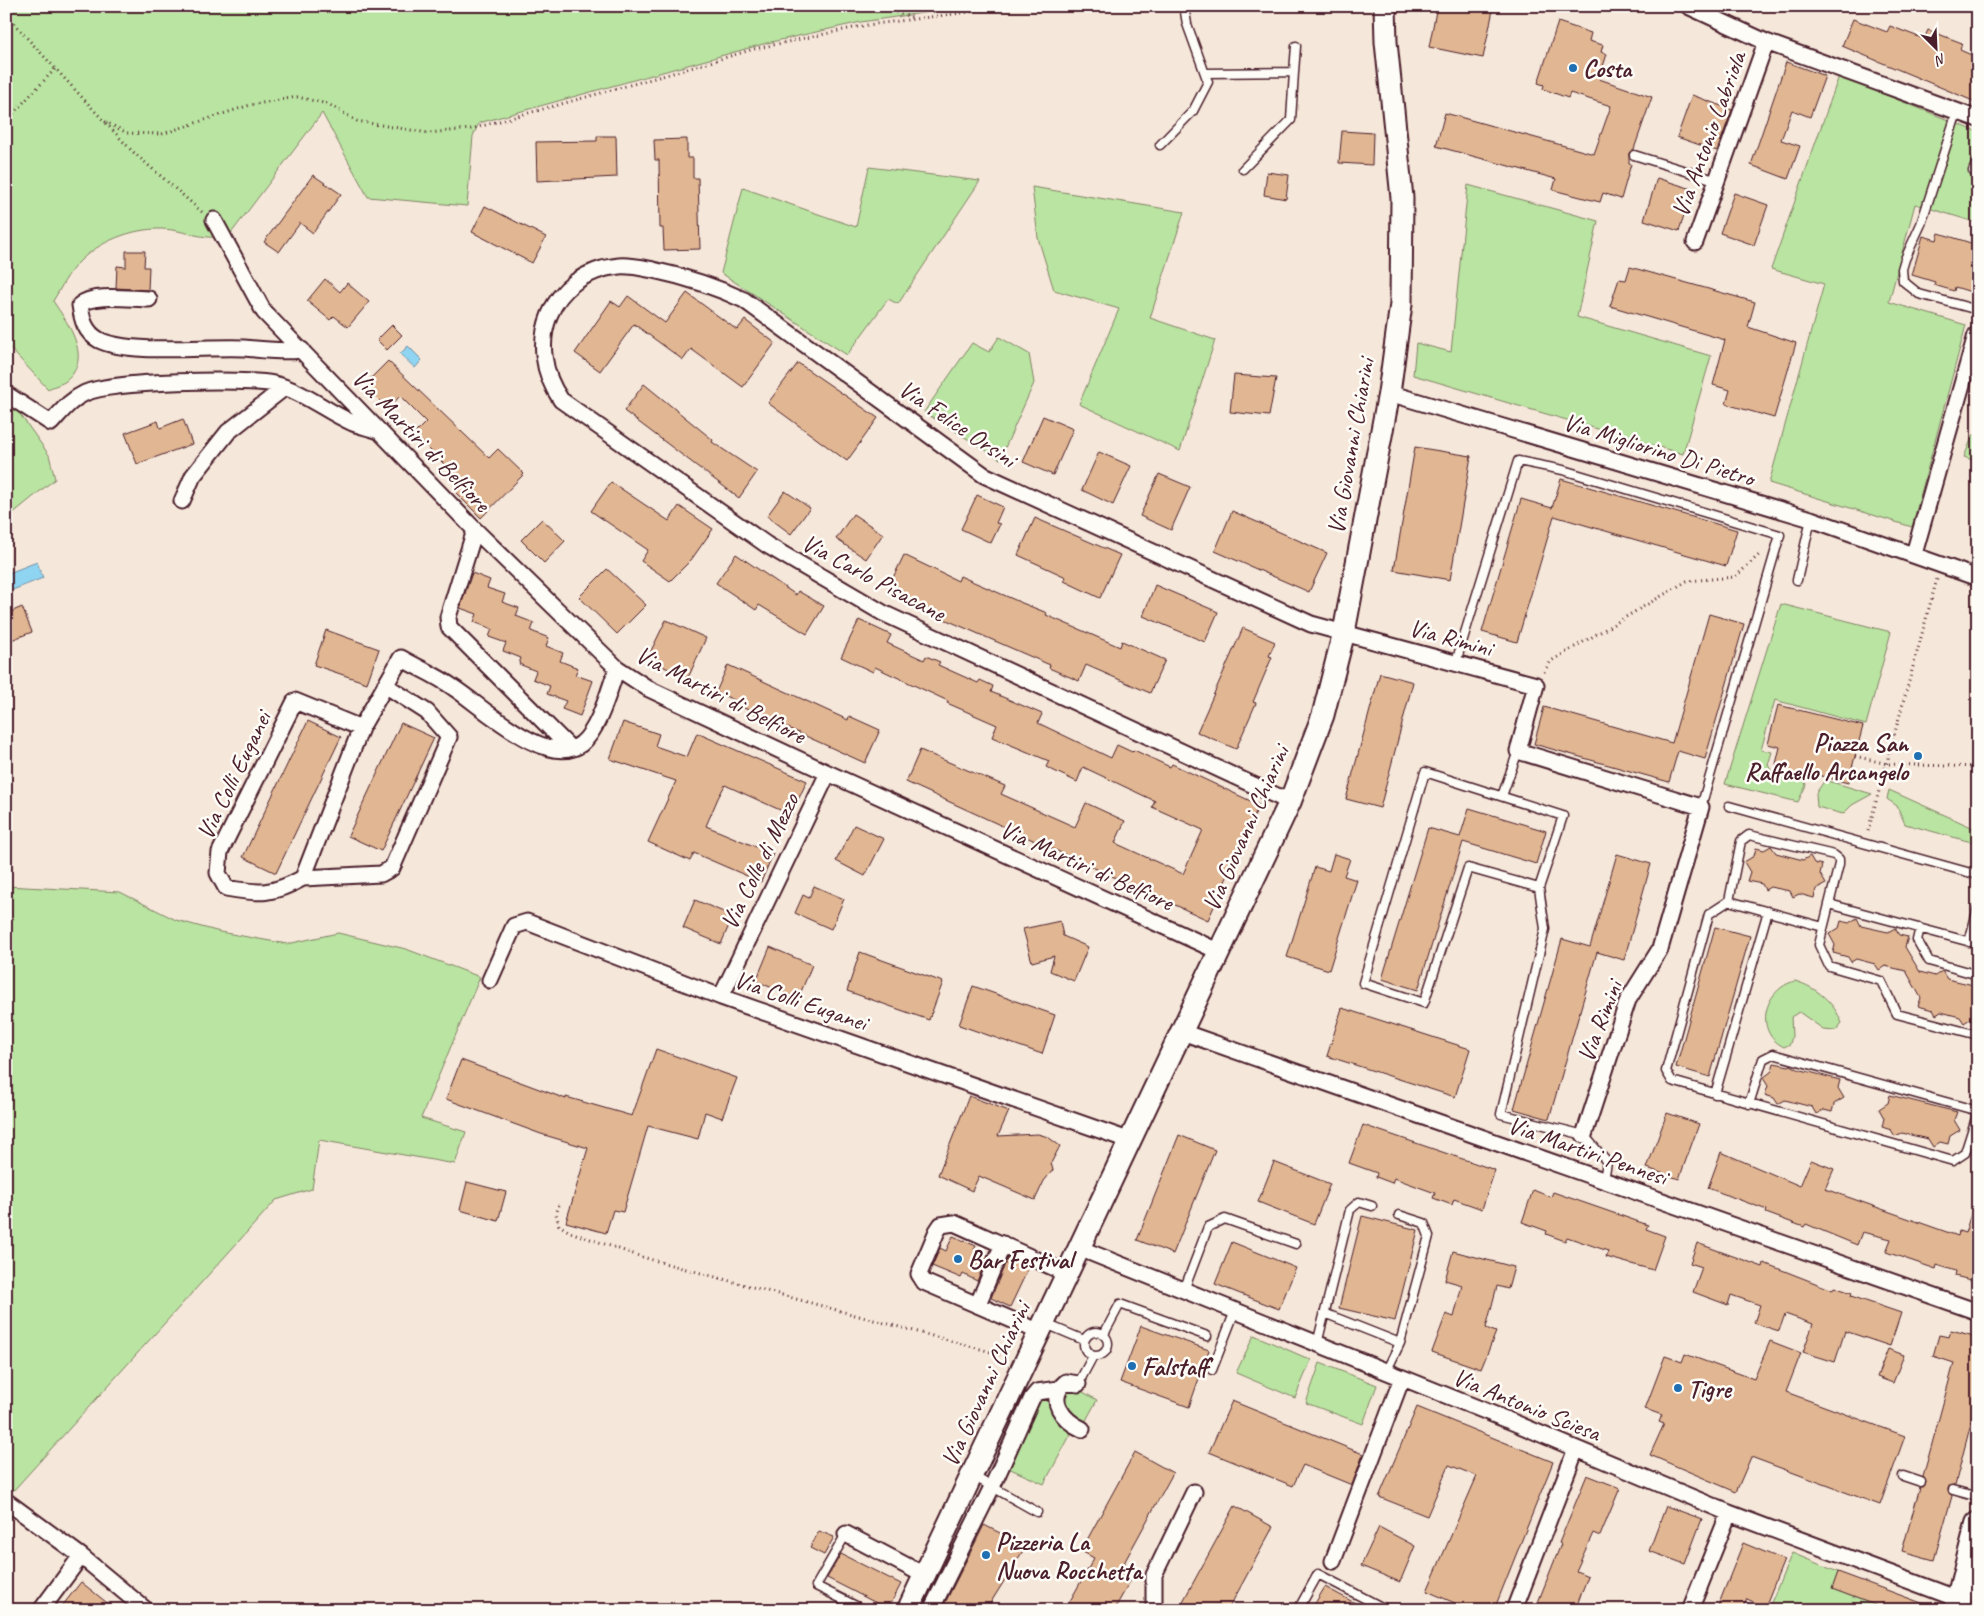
<svg xmlns="http://www.w3.org/2000/svg" width="1984" height="1616" viewBox="0 0 1984 1616" font-family="Caveat,sans-serif">
  <style>
    .green { fill: #b9e4a1; stroke: #828266 }
    .water { fill: #8fd4f1; stroke: #738ca2 }
    .building { fill: #e1b692; stroke: #4a1f2b }
    .lines { fill: none; stroke-linecap: round; stroke-linejoin: round }
    .lane-casing { stroke: #4a1f2b; stroke-width: 11 }
    .street-casing { stroke: #4a1f2b; stroke-width: 19 }
    .secondary-casing { stroke: #4a1f2b; stroke-width: 25 }
    .primary-casing { stroke: #4a1f2b; stroke-width: 28 }
    .path { stroke: #4a1f2b; stroke-width: 3; stroke-dasharray: 1 4; stroke-linecap: butt }
    .lane { stroke: #fdfcf7; stroke-width: 8 }
    .street { stroke: #fdfcf7; stroke-width: 15 }
    .secondary { stroke: #fdfcf7; stroke-width: 21 }
    .primary { stroke: #fdfcf7; stroke-width: 24 }
    .poi-dot { fill: #1f6fb2; stroke: #fdfcf7; stroke-width: 2 }
    .labels { text-anchor: middle; stroke-width: 5; stroke-linejoin: round; paint-order: stroke }
    .poi-label { font-size: 25px; font-weight: bold; fill: #4a1f2b; stroke: #fdfcf7; text-anchor: start }
    .street-label { font-size: 25px; fill: #4a1f2b; stroke: #fdfcf7 }
  </style>
  <rect width="100%" height="100%" fill="#f5e7d9"/>
  <filter id="ink" filterUnits="userSpaceOnUse"><feTurbulence type="fractalNoise" baseFrequency=".02" numOctaves="2"/><feDisplacementMap in="SourceGraphic" scale="10" xChannelSelector="R" yChannelSelector="G"/><feConvolveMatrix kernelMatrix="1 2 1 2 8 2 1 2 1" color-interpolation-filters="sRGB"/></filter>
  <g filter="url(#ink)">
    <path class="green" d="M6,6H971L861,22L767,43L479,123L473,136L467,206L368,197L322,113L229,236C200,241 187,230 162,229C132,228 98,242 78,263C68,273 61,288 53,301C67,322 94,358 66,381C62,384 54,386 48,389L6,344Z
      M1839,76L1978,132V223L1915,204L1889,302L1966,325L1912,527L1769,483L1824,284L1771,269Z
      M869,167L980,181L898,304L888,299L847,355L721,273L743,188L856,227Z
      M1468,185L1598,221L1577,317L1711,356L1683,454L1413,375L1416,343L1451,352Z
      M1032,187L1184,212L1150,318L1215,340L1180,451L1079,404L1119,309L1054,290L1038,238Z
      M999,337L1029,354L1034,383L1000,459L924,412L972,343L989,352Z
      M10,400L49,455L55,479L6,519V402Z
      M1973,435L1978,436V462L1964,457Z
      M1781,604L1891,632L1866,725L1775,700L1761,750L1772,752L1768,765L1776,778L1795,780L1803,775L1806,785L1798,802L1725,784Z
      M1825,780L1872,794L1852,805L1843,814L1817,807L1816,793Z
      M1889,790L1978,830L1975,843L1905,824L1897,806L1887,799Z
      M6,886L120,892L176,920L220,932L287,944L338,933L406,949L480,977L421,1118L466,1132L455,1164L319,1140L312,1189L276,1200L13,1491L6,1487Z
      M1795,981C1816,987 1834,1002 1842,1023L1836,1030L1823,1029L1799,1012L1791,1017L1792,1036L1790,1044L1784,1047C1753,1032 1764,989 1795,981Z
      M1254,1335L1311,1360L1295,1398L1236,1373Z
      M1320,1363L1377,1385L1363,1424L1306,1403Z
      M1067,1383L1097,1400L1084,1424L1073,1430L1044,1484L1006,1467L1038,1393Z
      M1792,1553L1838,1572L1888,1610H1768Z"/>
    <path class="water" d="M408,346L422,360L415,368L400,354Z
      M37,562L43,578L10,591L6,574Z"/>
    <path class="building" d="M1437,6H1476L1493,10L1483,58L1429,47Z
      M1853,19L1887,32L1890,26L1924,39L1928,30L1962,43L1960,50L1978,58V103L1842,46Z
      M1558,22L1591,33L1589,41L1603,45L1601,52L1607,54L1599,79L1652,97L1634,149L1629,153V163L1631,164L1621,199L1603,193L1600,202L1553,190L1556,179L1436,146L1445,113L1594,154L1611,106L1570,93L1568,98L1543,89L1544,85L1538,83Z
      M1786,62L1825,76L1810,117L1792,110L1781,140L1800,146L1788,179L1751,165Z
      M1692,95L1732,110L1717,151L1677,137Z
      M1342,131L1373,133L1372,165L1339,163Z
      M597,136H616L617,177L537,181L536,142L597,141Z
      M687,139V158H693V178H698L700,249L664,250L663,228H660L659,160H655L654,140Z
      M1267,172L1289,175L1286,199L1264,195Z
      M313,175L341,194L313,233L300,223L279,252L264,242Z
      M1657,178L1692,189L1679,231L1644,220Z
      M1734,193L1768,205L1754,245L1720,233Z
      M485,206L546,237L532,263L472,232Z
      M1939,233L1974,244L1972,251L1978,252V294L1955,287L1954,291L1934,285L1935,282L1912,275L1923,236L1937,240Z
      M126,251H145L144,267H149L148,290L116,288L117,266L126,267Z
      M1630,267L1755,302L1748,327L1796,343L1774,418L1726,404L1730,390L1713,385L1725,340L1610,306L1619,279L1626,280Z
      M325,279L340,292L347,283L369,302L348,327L334,316L330,320L307,301Z
      M687,293L737,330L745,320L775,343L743,387L691,349L683,360L634,324L600,371L575,353L611,301L620,307L628,296L665,323Z
      M392,325L402,335L387,350L377,340Z
      M388,361L489,458L498,449L524,474L481,518L455,492L464,484L414,434L426,422L400,396L388,409L364,385Z
      M798,363L878,418L847,461L768,403Z
      M1234,375L1276,378L1269,416L1230,412Z
      M644,384L713,440L712,442L757,472L739,498L624,411Z
      M1043,416L1073,429L1053,475L1023,462Z
      M183,419L192,444L137,464L125,433L158,421L160,428Z
      M1415,447L1471,456L1450,580L1394,570Z
      M1099,452L1131,466L1113,505L1082,490Z
      M1159,474L1190,487L1171,530L1140,516Z
      M1561,479L1737,530L1726,566L1554,516L1517,642L1482,632L1521,499L1552,508Z
      M611,482L669,521L679,506L713,529L691,560L670,581L641,561L648,550L591,511Z
      M785,491L810,508L791,534L767,516Z
      M977,495L1003,507L996,523L1000,524L991,543L961,529Z
      M1232,511L1327,553L1309,592L1215,551Z
      M853,514L883,534L866,559L836,539Z
      M1035,518L1120,555L1100,598L1064,581L1066,577L1018,555Z
      M542,519L565,541L544,563L521,540Z
      M736,554L796,595L798,591L824,606L807,634L759,605L756,610L716,583Z
      M904,555L958,581L960,576L1022,603L1047,613L1046,615L1120,647L1122,641L1165,660L1150,693L1086,665L1079,681L1049,668L1050,665L942,618L943,616L887,590Z
      M607,569L646,605L617,634L579,597Z
      M472,573L490,580L487,588L505,594L502,602L519,608L516,616L534,623L531,631L549,638L546,646L563,653L560,661L578,668L575,675L593,681L580,716L562,709L566,701L547,694L550,686L533,679L536,671L519,664L521,658L503,651L506,643L489,637L492,629L474,622L477,614L460,608Z
      M1155,585L1218,612L1205,642L1143,616Z
      M22,607L32,632L6,642V614Z
      M1709,614L1744,624L1705,759L1678,751L1669,782L1534,744L1544,707L1672,743Z
      M666,620L706,638L688,678L647,659Z
      M859,620L891,635L887,643L924,660L926,656L940,662L938,665L978,683L980,680L993,686L991,692L1042,714L1038,723L1111,758L1117,745L1132,752L1134,750L1170,767L1172,764L1259,805L1208,920L906,782L920,750L1005,786L1001,794L1075,827L1086,803L1125,821L1115,843L1183,874L1203,830L1152,807L1155,801L1083,767L1077,782L1046,767L1049,761L992,737L997,725L947,703L948,701L875,667L873,672L841,657Z
      M1243,628L1275,642L1269,656L1272,657L1253,702L1256,703L1236,749L1197,732Z
      M326,630L379,649L367,683L314,665Z
      M728,665L848,720L849,716L880,730L865,763L733,703L734,700L716,692Z
      M1380,673L1413,682L1380,808L1346,799Z
      M1778,705L1863,726L1848,783L1806,772L1795,778L1782,774L1776,764L1780,747L1768,744Z
      M308,721L341,737L276,873L243,857Z
      M623,722L659,734L655,746L687,757L697,733L807,781L791,815L725,785L718,798L706,826L773,854L761,882L694,853L690,861L648,842L676,781L610,759Z
      M401,723L434,738L381,851L348,836Z
      M1469,808L1546,831L1536,864L1463,842L1418,990L1382,979L1428,828L1460,837Z
      M854,825L884,839L865,876L836,861Z
      M1771,846L1776,853L1803,860L1810,856L1814,863L1822,865L1820,874L1826,884L1816,889L1814,898L1799,894L1793,897L1790,891L1770,887L1765,890L1762,884L1747,881L1750,872L1744,862L1754,856L1756,848L1764,850Z
      M1334,854L1350,859L1344,876L1357,880L1329,970L1287,957L1315,867L1329,871Z
      M1617,854L1651,864L1624,960L1597,952L1549,1119L1514,1109L1562,939L1590,947Z
      M814,886L844,899L831,929L795,913L803,895L809,898Z
      M695,900L733,916L721,944L683,928Z
      M1857,918L1861,926L1888,932L1895,928L1899,935L1908,937L1905,947L1920,972L1935,976L1942,971L1947,979L1978,986V1021L1970,1019L1964,1023L1960,1017L1941,1012L1936,1015L1933,1010L1918,1006L1921,998L1906,971L1885,966L1879,970L1875,964L1856,959L1851,962L1848,957L1833,953L1835,945L1829,934L1839,928L1841,921L1849,923Z
      M1060,921L1063,936L1088,947L1074,981L1050,971L1054,956L1032,962L1023,929Z
      M1715,927L1750,936L1710,1077L1676,1067Z
      M770,947L812,965L798,999L756,981Z
      M860,952L943,982L929,1020L847,991Z
      M973,986L1055,1015L1042,1054L959,1025Z
      M1342,1008L1470,1049L1455,1097L1327,1056Z
      M656,1049L737,1078L722,1118L705,1112L698,1139L648,1126L623,1212L613,1210L606,1233L566,1222L588,1148L541,1134L446,1099L461,1060L566,1099V1097L632,1116Z
      M1774,1063L1789,1066L1791,1065L1798,1069L1840,1080L1838,1088L1844,1098L1834,1104L1832,1112L1824,1110L1816,1114L1812,1107L1785,1100L1778,1104L1774,1098L1765,1095L1768,1086L1763,1078L1772,1071Z
      M1890,1095L1957,1112L1954,1120L1960,1130L1950,1136L1948,1144L1940,1142L1933,1147L1928,1139L1902,1133L1895,1136L1891,1130L1882,1127L1884,1118L1879,1109L1888,1103Z
      M969,1096L1009,1111L998,1136L1038,1134L1048,1137L1060,1146L1051,1163L1053,1170L1044,1181L1035,1200L979,1176L972,1191L938,1175Z
      M1667,1113L1699,1124L1679,1179L1647,1168Z
      M1363,1125L1495,1170L1482,1209L1454,1199L1452,1205L1433,1198L1435,1193L1394,1178L1392,1183L1376,1177L1377,1173L1349,1163Z
      M1179,1135L1215,1150L1173,1254L1137,1240Z
      M1721,1152L1800,1186L1811,1160L1834,1169L1825,1189L1958,1236L1959,1231L1965,1233L1974,1204L1978,1205V1282L1955,1276L1956,1271L1937,1265L1936,1269L1886,1252L1891,1239L1862,1232L1857,1245L1806,1224L1804,1227L1766,1213L1767,1210L1708,1188Z
      M1274,1162L1330,1184L1314,1224L1258,1202Z
      M467,1182L506,1192L498,1221L460,1210Z
      M1533,1190L1551,1197L1553,1192L1648,1225L1646,1229L1665,1236L1653,1270L1606,1257L1608,1251L1567,1237L1565,1241L1546,1234L1547,1231L1522,1222Z
      M1362,1216L1418,1230L1395,1321L1339,1308Z
      M953,1236L976,1246L974,1250L988,1256L977,1281L963,1274L961,1278L932,1266L940,1248L946,1251Z
      M1232,1242L1296,1268L1279,1309L1215,1284Z
      M1697,1243L1763,1267L1764,1263L1833,1290L1834,1287L1852,1293L1851,1296L1901,1313L1890,1346L1845,1331L1835,1362L1803,1352L1813,1324L1785,1314L1779,1331L1754,1323L1760,1305L1731,1295L1728,1305L1693,1292L1702,1267L1690,1263Z
      M1453,1251L1514,1267L1508,1289L1497,1286L1486,1328L1496,1332L1481,1369L1432,1352L1446,1314L1454,1317L1462,1285L1445,1280Z
      M1008,1257L1029,1267L1010,1307L991,1298Z
      M1141,1326L1209,1350L1189,1407L1120,1382Z
      M1951,1330L1978,1337V1396L1955,1485L1949,1486L1948,1489L1952,1496L1934,1560L1902,1551L1920,1487L1926,1483L1923,1477L1954,1363L1933,1356L1939,1335L1949,1337Z
      M1770,1341L1801,1353L1786,1392L1905,1436L1880,1505L1751,1457L1736,1492L1650,1455L1664,1424L1659,1422L1662,1415L1645,1409L1665,1356L1682,1362L1685,1354L1754,1379Z
      M1888,1349L1904,1355L1893,1383L1877,1377Z
      M1232,1401L1363,1454L1352,1485L1303,1465L1293,1486L1209,1452Z
      M1417,1407L1553,1462L1494,1610H1471L1427,1591L1477,1476L1449,1465L1427,1516L1379,1497Z
      M1135,1452L1173,1473L1119,1572L1132,1578L1114,1610H1065L1094,1558L1081,1551Z
      M1587,1475L1620,1488L1600,1536L1593,1533L1576,1571L1588,1576L1575,1610H1535L1561,1544L1559,1543Z
      M1235,1506L1273,1527L1228,1610H1191L1181,1605Z
      M1666,1506L1702,1519L1685,1564L1649,1551Z
      M984,1525L1026,1546L986,1610H949L945,1603Z
      M1379,1527L1415,1546L1400,1582L1361,1566Z
      M819,1531L834,1537L824,1555L810,1548Z
      M1743,1543L1784,1560L1765,1607L1747,1599L1742,1610H1728L1718,1606Z
      M841,1554L901,1584L888,1609L827,1578Z
      M1838,1572L1935,1608V1610H1888L1832,1589Z
      M81,1582L116,1610H59Z
      M1325,1587L1368,1610H1311Z"/>
    <g class="lines">
      <defs>
        <path id="lane" d="M1294,72L1296,46
          M1205,73L1294,72L1291,120L1243,169
          M1957,112L1921,224L1905,259L1902,269L1903,281L1919,294L1978,310
          M1160,145L1193,111L1208,82L1187,24L1184,6
          M1634,155L1718,181
          M1978,159L1973,171L1978,172
          M1797,580L1811,519
          M1456,662L1518,461L1563,470L1780,535L1701,807
          M1425,772L1563,816L1539,888L1468,868L1424,1003L1363,983Z
          M1502,796L1518,751
          M1729,806L1978,875
          M1539,888L1545,929L1501,1114L1584,1135L1607,1162L1604,1180
          M1729,901L1823,927
          M1829,904L1978,944
          M1920,928L1917,940L1929,961L1978,975
          M1969,942L1978,908
          M1978,1035L1897,1014L1881,981L1829,966L1819,945L1839,864V859L1834,855L1749,835L1741,841L1729,901L1709,914L1666,1071L1672,1081L1953,1161L1965,1153L1978,1112
          M1715,1094L1768,911
          M1749,1104L1763,1059L1773,1054L1978,1111
          M1184,1290L1208,1227L1225,1219L1296,1244
          M1324,1313L1400,1343
          M1046,1324L1084,1340
          M1084 1344a12 12 0 1 1 24 0a12 12 0 1 1-24 0Z
          M1104,1334L1120,1304L1207,1336
          M1317,1344L1350,1210L1359,1202L1372,1206
          M1212,1370L1235,1311
          M1386,1372L1400,1343L1429,1236L1424,1223L1399,1215
          M1078,1384L1093,1356
          M973,1476L1037,1512
          M1903,1476L1921,1482
          M1953,1490L1978,1497
          M846,1534L816,1586L864,1610
          M1298,1610L1318,1574L1387,1610"/>
        <path id="street" d="M1688,6L1766,42L1978,119
          M214,220L264,312L475,530L617,668L649,689L828,773L1220,952
          M1695,242L1766,42
          M149,299C130,299 93,293 80,305C82,320 85,332 99,340C129,355 208,346 244,348C264,350 282,352 302,350
          M1389,393L1811,519L1978,578
          M6,394L51,423C62,411 70,400 85,393C112,381 244,378 274,384C303,391 327,412 353,423C361,426 370,428 379,431
          M182,501L193,476L228,432L284,388
          M475,530L448,617L449,627L570,748
          M1914,554L1976,335
          M361,728L295,701L220,852L218,873L226,888C260,894 272,895 303,878L361,728L401,658C418,668 438,676 454,688C482,706 547,769 581,744C599,730 609,690 617,668
          M1290,802L883,613L767,545L561,400C523,345 549,273 619,266C630,265 643,268 653,270C686,277 714,286 744,300L984,475L1311,624L1536,685L1518,751L1701,807L1660,949L1628,1000L1584,1135
          M303,878L381,874L392,868L449,737L427,712L385,685
          M490,980L514,926L527,922L721,997L1131,1141
          M721,997L828,773
          M1182,1032L1978,1312
          M1079,1248L1515,1423L1729,1513L1958,1599
          M978,1304L1003,1244
          M1040,1332L924,1282L919,1274L937,1231L941,1225L954,1223L1068,1274
          M1078,1384L1066,1382C1045,1399 1064,1421 1082,1429
          M6,1501L81,1556L146,1610
          M846,1534L924,1575
          M1333,1561L1402,1378
          M41,1610L81,1556
          M931,1610L992,1487L1032,1398L1037,1392L1059,1389
          M1154,1610V1575L1194,1492
          M1514,1610L1576,1449
          M1690,1610L1729,1513"/>
        <path id="secondary" d="M908,1610L1290,802L1323,715L1344,632L1389,393L1401,304L1402,198L1386,42L1385,6"/>
        <path id="primary" d="M1956,1610L1978,1524"/>
      </defs>
      <use href="#lane" class="lane-casing"/>
      <use href="#street" class="street-casing"/>
      <use href="#secondary" class="secondary-casing"/>
      <use href="#primary" class="primary-casing"/>
      <path class="path" d="M877,6L914,18
        M6,10L15,25L104,121
        M6,121L55,69
        M202,212L132,151L104,121L127,133L162,134L250,105L297,97L328,104L357,121L428,133L471,129L680,71L754,49L867,25L1017,6
        M1544,672L1551,661L1687,581L1735,577L1760,554
        M1855,756L1887,764L1978,767
        M1868,831L1937,579
        M559,1205L556,1214L559,1225L570,1232L642,1257L1006,1356"/>
      <use href="#lane" class="lane"/>
      <use href="#street" class="street"/>
      <use href="#secondary" class="secondary"/>
      <use href="#primary" class="primary"/>
    </g>
  </g>
  <g class="poi-dot">
    <circle cx="1573" cy="68" r="5"/>
    <circle cx="1918" cy="756" r="5"/>
    <circle cx="958" cy="1259" r="5"/>
    <circle cx="1132" cy="1366" r="5"/>
    <circle cx="1678" cy="1388" r="5"/>
    <circle cx="986" cy="1555" r="5"/>
  </g>
  <g class="labels">
    <g class="poi-label">
      <text x="1583" y="77">Costa</text>
      <text x="1908" y="751" text-anchor="end">Piazza San<tspan x="1908" dy="29">Raffaello Arcangelo</tspan></text>
      <text x="968" y="1268">Bar Festival</text>
      <text x="1142" y="1375">Falstaff</text>
      <text x="1688" y="1397">Tigre</text>
      <text x="996" y="1550">Pizzeria La<tspan x="996" dy="29">Nuova Rocchetta</tspan></text>
    </g>
    <g class="street-label">
      <text transform="translate(1708 134) rotate(-70)" y="9">Via Antonio Labriola</text>
      <text transform="translate(958 423) rotate(34)" y="9">Via Felice Orsini</text>
      <text transform="translate(422 440) rotate(46)" y="9">Via Martiri di Belfiore</text>
      <text transform="translate(1350 446) rotate(-80)" y="9">Via Giovanni Chiarini</text>
      <text transform="translate(1659 449) rotate(17)" y="9">Via Migliorino Di Pietro</text>
      <text transform="translate(874 577) rotate(28)" y="9">Via Carlo Pisacane</text>
      <text transform="translate(1451 637) rotate(15)" y="9">Via Rimini</text>
      <text transform="translate(721 694) rotate(27)" y="9">Via Martiri di Belfiore</text>
      <text transform="translate(233 775) rotate(-64)" y="9">Via Colli Euganei</text>
      <text transform="translate(1245 828) rotate(-66)" y="9">Via Giovanni Chiarini</text>
      <text transform="translate(759 861) rotate(-64)" y="9">Via Colle di Mezzo</text>
      <text transform="translate(1087 865) rotate(24)" y="9">Via Martiri di Belfiore</text>
      <text transform="translate(801 1000) rotate(19)" y="9">Via Colli Euganei</text>
      <text transform="translate(1599 1021) rotate(-69)" y="9">Via Rimini</text>
      <text transform="translate(1588 1150) rotate(19)" y="9">Via Martiri Pennesi</text>
      <text transform="translate(985 1384) rotate(-65)" y="9">Via Giovanni Chiarini</text>
      <text transform="translate(1527 1404) rotate(22)" y="9">Via Antonio Sciesa</text>
    </g>
  </g>
  <rect width="1984" height="1616" fill="none" stroke="#fdfcf7" stroke-width="25"/>
  <rect x="12" y="12" width="1959" height="1591" fill="none" stroke="#4a1f2b" stroke-width="2" filter="url(#ink)"/>
  <g transform="translate(1936 48) rotate(156)" stroke="#fdfcf7" stroke-width="4" paint-order="stroke">
  <path d="M0-4L9 19L0 12L-9 19Z" fill="#4a1f2b"/>
  <text y="-8" font-size="14" font-weight="bold" text-anchor="middle" fill="#4a1f2b">N</text>
  </g>
</svg>
